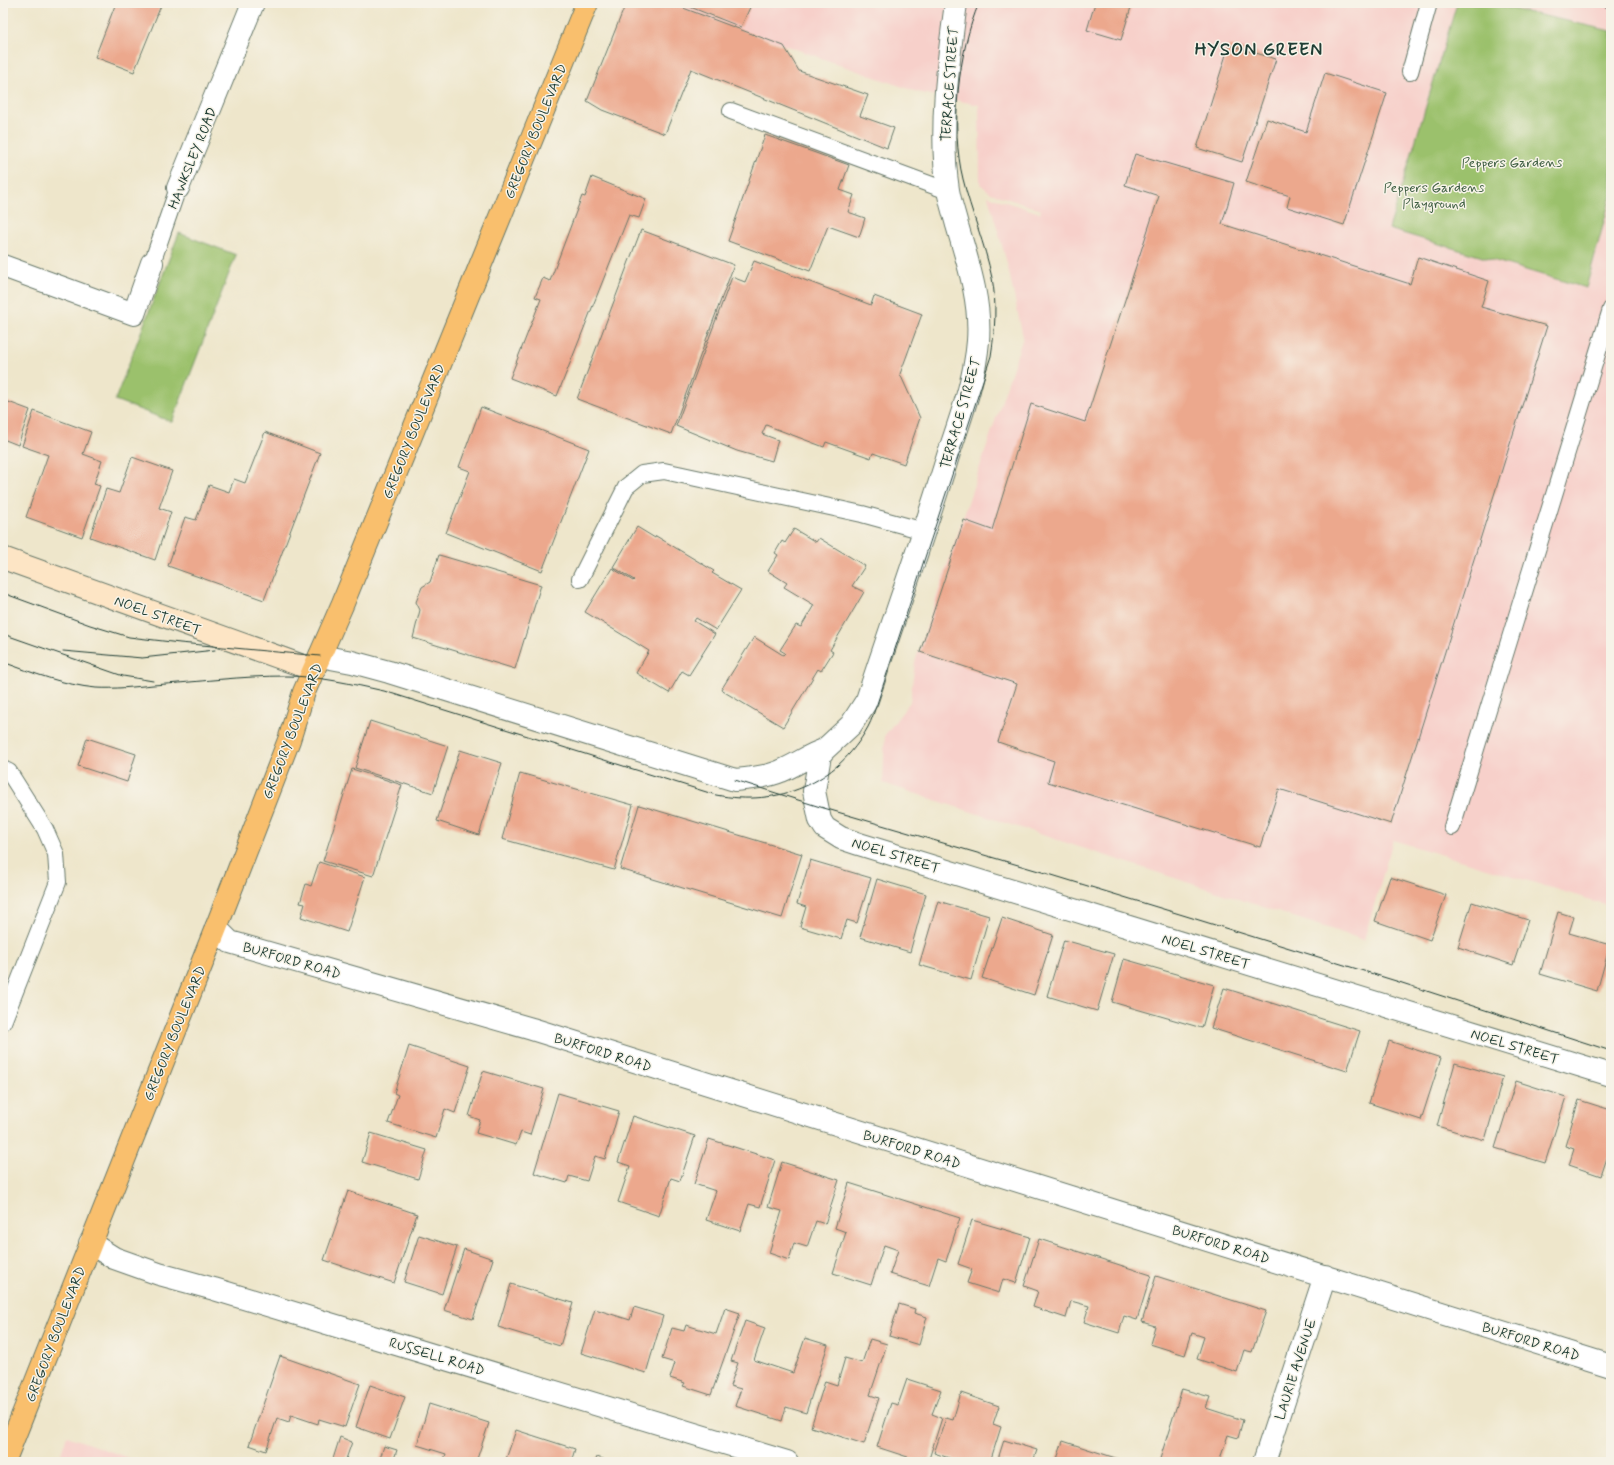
<svg xmlns="http://www.w3.org/2000/svg" width="1614" height="1465" viewBox="0 0 1614 1465" font-family="Mynerve,sans-serif">
  <style>
    .built { fill: #f7d0ca }
    .green { fill: #9bc16c; stroke: #5d7f50 }
    .building { fill: #eca88d }
    .lines { fill: none; stroke-linecap: round; stroke-linejoin: round }
    .lane-casing { stroke: #677869; stroke-width: 18 }
    .street-casing { stroke: #677869; stroke-width: 24 }
    .secondary-casing { stroke: #677869; stroke-width: 24 }
    .primary-casing { stroke: #677869; stroke-width: 24 }
    .lane { stroke: #fff; stroke-width: 16 }
    .street { stroke: #fff; stroke-width: 22 }
    .secondary { stroke: #fde5c5; stroke-width: 22 }
    .primary { stroke: #f9bf6d; stroke-width: 22 }
    .tram { stroke: #1f3d34; stroke-width: 1 }
    .labels { text-anchor: middle; stroke-width: 3; stroke-linejoin: round; paint-order: stroke }
    .street-label { font-size: 14px; fill: #1f3d34; stroke: #f7f3e8 }
    .park-label { font-size: 14px; fill: #3e5e42; stroke: #f7f3e8 }
    .district-label { font-size: 18px; font-weight: bold; letter-spacing: 1px; fill: #1f3d34; stroke: #f7f3e8 }
  </style>
  <rect width="100%" height="100%" fill="#f7f3e8"/>
  <filter id="ink" filterUnits="userSpaceOnUse"><feTurbulence type="fractalNoise" baseFrequency=".025" numOctaves="2"/><feDisplacementMap in="SourceGraphic" scale="8" xChannelSelector="R" yChannelSelector="G"/><feConvolveMatrix kernelMatrix="1 2 1 2 8 2 1 2 1" color-interpolation-filters="sRGB"/></filter>
  <filter id="wash" filterUnits="userSpaceOnUse"><feTurbulence type="fractalNoise" baseFrequency=".012" numOctaves="4" result="noise"/><feDisplacementMap in="SourceGraphic" scale="16" xChannelSelector="R" yChannelSelector="G"/><feGaussianBlur stdDeviation="0.9" result="paint"/><feColorMatrix in="noise" values="0 0 0 0 0 0 0 0 0 0 0 0 0 0 0 0 0 1.4 0 .05"/><feComposite in="paint" operator="in"/></filter>
  <g filter="url(#wash)">
    <rect width="100%" height="100%" fill="#eee6cb"/>
    <path class="built" d="M665,3H1457L1416,141L1586,288L1611,196V906L1393,840L1364,940L883,783L885,735L910,702L915,662L1023,337L1007,263L988,196L1040,213L1041,210L991,193L980,184L979,105L917,92Z
      M1487,3H1611V31L1506,7Z
      M67,1436L140,1462H58Z"/>
    <path class="green" d="M1457,3H1487L1611,31V196L1586,288L1389,229Z
      M179,233L236,255L172,422L115,400Z"/>
    <g id="blocks">
      <path class="building" d="M116,3H162L134,72L95,57Z
        M626,3H670L784,46L799,71L868,95L860,116L894,128L887,148L691,69L665,134L602,110L587,101Z
        M680,3H752L741,27Z
        M1095,3L1132,4L1121,40L1087,30Z
        M1229,45L1276,59L1242,162L1197,148Z
        M1325,73L1387,93L1344,225L1287,207L1290,196L1246,182L1267,119L1306,132Z
        M765,135L849,165L840,190L854,195L848,212L865,218L862,228L859,237L828,226L810,271L728,241Z
        M1135,154L1234,183L1222,224L1410,284L1418,257L1489,281L1481,307L1547,326L1391,824L1279,789L1260,847L1048,782L1054,761L998,742L1017,684L920,652L964,520L992,530L1031,404L1085,422L1159,196L1125,185Z
        M592,177L646,199L639,218L629,215L557,396L510,378L541,299L535,297L543,278L550,281L582,196L585,197Z
        M641,230L734,265L671,434L577,399Z
        M754,261L871,305L874,296L922,314L900,374L920,418L904,464L873,453L871,458L826,442L824,447L766,425L762,434L778,440L772,461L737,451L676,426L732,277L745,282Z
        M3,400L30,410L18,445L3,439Z
        M481,407L589,449L542,571L446,533L470,471L459,467Z
        M34,411L91,432L83,454L102,461L94,484L100,486L82,537L26,517L48,455L22,446Z
        M265,432L320,453L264,600L168,566L185,517L196,520L209,485L229,492L234,479L245,483Z
        M132,457L172,471L159,508L171,512L155,560L90,537L106,489L119,493Z
        M637,527L655,538L656,536L714,571L712,573L741,590L716,630L696,618L694,621L715,634L689,675L682,671L669,693L636,673L649,651L585,612L612,568L633,581L634,580L613,567Z
        M794,529L816,542L819,538L865,566L852,586L864,592L830,650L833,652L821,671L818,669L783,727L721,690L754,637L783,655L785,653L780,650L796,625L801,627L814,605L784,587L787,583L768,571L778,555L775,553L782,541L785,543Z
        M439,555L541,585L515,669L413,638L420,610L416,602L422,587L430,582Z
        M370,721L448,746L433,793L355,768Z
        M87,738L136,754L127,782L78,766Z
        M460,750L502,763L479,835L437,821Z
        M352,769L402,785L373,876L323,861Z
        M520,773L633,805L614,870L502,839Z
        M639,805L802,854L782,918L620,869Z
        M810,860L871,878L857,923L847,920L841,939L800,927L806,907L797,904Z
        M319,862L365,877L347,932L301,917L305,904L300,903L306,884L311,886Z
        M1390,877L1446,895L1430,940L1375,921Z
        M877,879L926,894L910,952L860,937Z
        M938,901L989,916L971,980L919,965Z
        M1472,902L1528,920L1513,965L1458,947Z
        M1558,912L1574,917L1569,933L1610,945L1597,991L1540,974Z
        M1002,918L1053,935L1034,995L982,978Z
        M1064,940L1114,954L1097,1011L1047,996Z
        M1124,959L1214,985L1202,1028L1112,1002Z
        M1224,988L1360,1031L1347,1071L1211,1028Z
        M1389,1041L1441,1058L1421,1120L1369,1103Z
        M409,1046L470,1066L455,1113L445,1109L436,1138L388,1123L398,1095L394,1093Z
        M1455,1063L1503,1077L1485,1140L1437,1126Z
        M483,1071L544,1089L530,1135L521,1132L516,1145L476,1133L480,1120L469,1116Z
        M1516,1081L1566,1097L1545,1163L1495,1148Z
        M558,1093L619,1111L605,1159L595,1156L587,1181L569,1176L567,1183L534,1173Z
        M1579,1100L1611,1110V1160L1607,1158L1601,1176L1569,1165L1574,1149L1565,1146Z
        M633,1116L695,1136L680,1181L671,1178L659,1216L618,1202L630,1166L618,1162Z
        M371,1133L427,1150L418,1179L362,1162Z
        M709,1139L775,1160L760,1207L749,1204L740,1231L706,1220L716,1191L694,1184Z
        M782,1162L839,1180L825,1224L816,1221L807,1247L794,1243L789,1260L769,1253L782,1211L768,1207Z
        M849,1183L960,1218L946,1261L938,1258L929,1286L890,1274L898,1250L884,1245L871,1285L833,1273L846,1232L835,1228Z
        M348,1191L417,1214L394,1283L324,1260Z
        M972,1220L1030,1237L1016,1283L1003,1279L999,1293L967,1283L972,1269L958,1264Z
        M419,1235L457,1247L442,1294L404,1282Z
        M1039,1239L1151,1275L1137,1320L1124,1316L1119,1333L1084,1322L1089,1306L1071,1301L1066,1318L1033,1307L1038,1291L1024,1286Z
        M464,1249L493,1259L473,1319L444,1310Z
        M1156,1276L1266,1311L1252,1352L1244,1350L1237,1372L1197,1359L1204,1337L1192,1333L1185,1355L1150,1344L1155,1326L1142,1322Z
        M511,1284L573,1303L560,1346L498,1327Z
        M899,1304L915,1309L914,1313L927,1317L919,1345L889,1336Z
        M634,1307L663,1316L646,1373L581,1353L595,1309L630,1320Z
        M725,1308L740,1313L711,1395L683,1386L685,1383L670,1378L675,1363L662,1359L672,1328L684,1331L686,1325L716,1334Z
        M745,1321L765,1328L754,1360L793,1373L805,1338L828,1345L806,1413L786,1407L782,1421L735,1406L741,1389L730,1386L738,1363L731,1361Z
        M870,1339L887,1344L870,1395L879,1398L864,1444L811,1427L825,1381L837,1385L845,1358L862,1363Z
        M280,1356L360,1384L345,1427L319,1419L318,1424L291,1415L289,1422L277,1418L266,1451L249,1445Z
        M907,1379L941,1390L932,1414L942,1418L928,1462H923L877,1447L891,1403L898,1405Z
        M370,1385L405,1397L390,1439L356,1427Z
        M1182,1389L1210,1397L1206,1408L1243,1420L1238,1438L1228,1435L1219,1462H1159Z
        M961,1393L999,1406L993,1424L1001,1427L990,1462H961L934,1453L946,1418L953,1420Z
        M429,1404L489,1423L476,1462H443L446,1454L417,1445Z
        M516,1430L575,1449L571,1462H505Z
        M340,1437L352,1442L345,1462H332Z
        M1004,1440L1037,1450L1033,1462H997Z
        M1063,1441L1128,1462H1056Z
        M384,1446L397,1450L393,1462H379Z
        M597,1457L612,1462H595Z"/>
    </g>
  </g>
  <g filter="url(#ink)">
    <use href="#blocks" fill-opacity="0" stroke="#677869" stroke-width="1"/>
    <g class="lines">
      <defs>
        <path id="lane" d="M1410,72L1429,3
          M731,111L948,191
          M152,263L178,188
          M580,579L626,487L642,474L664,471L862,514L924,531
          M3,769L9,772L45,829L56,854L58,882L3,1022
          M1452,827L1611,309"/>
        <path id="street" d="M956,3C948,62 939,131 948,190C950,202 954,213 957,225C968,263 981,301 978,341C975,380 960,419 948,456C923,538 894,618 867,700L851,725L824,750L820,755L814,791L820,820L825,828L841,838L859,844L1611,1075
          M178,188L253,3
          M3,266L134,314L152,263
          M320,656L352,662L389,672L735,780C749,779 767,777 781,771C796,765 809,755 824,750
          M216,928L230,942L532,1029L1611,1366
          M90,1243L114,1258L159,1274L214,1289L787,1462
          M1264,1462L1325,1276"/>
        <path id="secondary" d="M3,558L314,670"/>
        <path id="primary" d="M4,1462L216,928L289,740L304,692L343,603L587,3"/>
      </defs>
      <use href="#lane" class="lane-casing"/>
      <use href="#street" class="street-casing"/>
      <use href="#secondary" class="secondary-casing"/>
      <use href="#primary" class="primary-casing"/>
      <use href="#lane" class="lane"/>
      <use href="#street" class="street"/>
      <use href="#secondary" class="secondary"/>
      <use href="#primary" class="primary"/>
      <path class="tram" d="M1587,3L1611,8
        M3,593L90,625L129,637L180,643L320,656
        M3,634L123,676L153,681
        M63,651L142,658L215,650
        M3,662C33,673 64,685 96,688C115,689 134,687 153,685C197,682 242,676 286,676C319,676 352,684 384,691L716,795C778,807 837,784 868,727C872,720 874,711 877,704L991,356C995,330 997,304 992,278C985,244 971,212 963,179C950,127 958,52 979,3
        M735,780L817,806L1042,872L1186,916L1396,981L1611,1051"/>
    </g>
  </g>
  <g class="labels">
    <g class="street-label">
      <text transform="translate(949 84) rotate(-86)" y="5">TERRACE STREET</text>
      <text transform="translate(535 131) rotate(-68)" y="5">GREGORY BOULEVARD</text>
      <text transform="translate(192 158) rotate(-68)" y="5">HAWKSLEY ROAD</text>
      <text transform="translate(960 413) rotate(-74)" y="5">TERRACE STREET</text>
      <text transform="translate(413 431) rotate(-68)" y="5">GREGORY BOULEVARD</text>
      <text transform="translate(158 615) rotate(20)" y="5">NOEL STREET</text>
      <text transform="translate(292 731) rotate(-69)" y="5">GREGORY BOULEVARD</text>
      <text transform="translate(896 855) rotate(17)" y="5">NOEL STREET</text>
      <text transform="translate(1206 951) rotate(17)" y="5">NOEL STREET</text>
      <text transform="translate(292 960) rotate(16)" y="5">BURFORD ROAD</text>
      <text transform="translate(174 1033) rotate(-68)" y="5">GREGORY BOULEVARD</text>
      <text transform="translate(1515 1046) rotate(17)" y="5">NOEL STREET</text>
      <text transform="translate(603 1052) rotate(17)" y="5">BURFORD ROAD</text>
      <text transform="translate(912 1149) rotate(17)" y="5">BURFORD ROAD</text>
      <text transform="translate(1221 1244) rotate(17)" y="5">BURFORD ROAD</text>
      <text transform="translate(55 1334) rotate(-69)" y="5">GREGORY BOULEVARD</text>
      <text transform="translate(1531 1341) rotate(17)" y="5">BURFORD ROAD</text>
      <text transform="translate(437 1356) rotate(17)" y="5">RUSSELL ROAD</text>
      <text transform="translate(1295 1369) rotate(-72)" y="5">LAURIE AVENUE</text>
    </g>
    <g class="park-label">
      <text x="1512" y="167">Peppers Gardens</text>
      <text x="1434" y="192">Peppers Gardens<tspan x="1434" dy="16">Playground</tspan></text>
    </g>
    <g class="district-label">
      <text x="1259" y="55">HYSON GREEN</text>
    </g>
  </g>
  <rect width="1614" height="1465" fill="none" stroke="#f7f3e8" stroke-width="16"/>
</svg>
